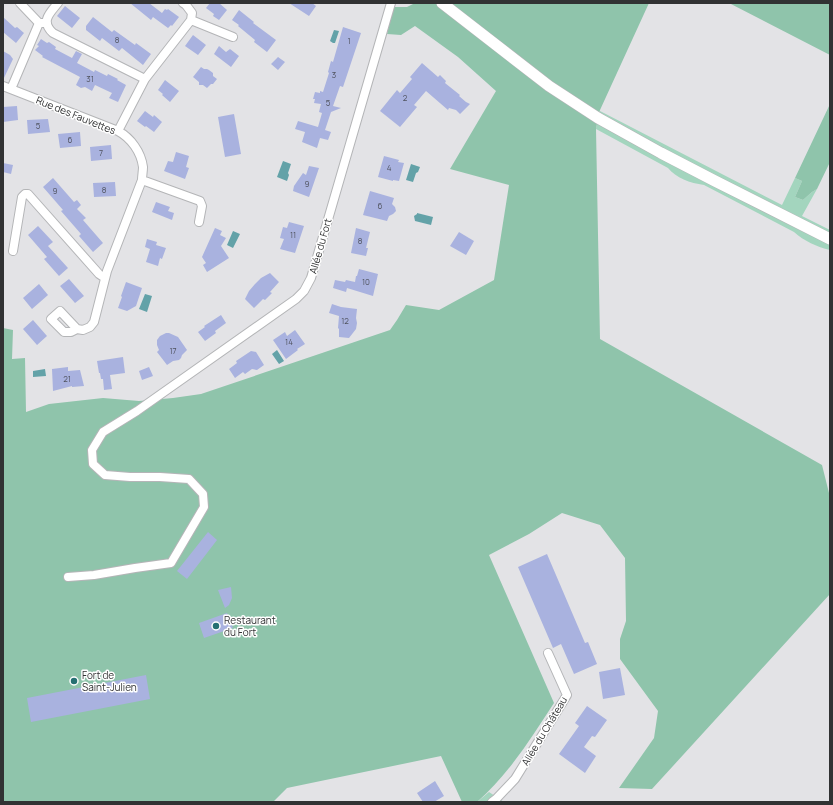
<svg xmlns="http://www.w3.org/2000/svg" width="833" height="805" viewBox="0 0 833 805" font-family="Manrope,sans-serif">
  <style>
    .green { fill: #a3d5be }
    .forest { fill: #8fc4ab }
    .water { fill: #63a2a8 }
    .building { fill: #a9b2df }
    .lines { fill: none; stroke-linecap: round; stroke-linejoin: round }
    .minor-casing { stroke: #b4b5b7; stroke-width: 10 }
    .secondary-casing { stroke: #b4b5b7; stroke-width: 12 }
    .minor { stroke: #fff; stroke-width: 8 }
    .secondary { stroke: #fff; stroke-width: 11 }
    .poi-dot { fill: #257072; stroke: #fff; stroke-width: 1.5 }
    .labels { text-anchor: middle; stroke-width: 3; stroke-linejoin: round; paint-order: stroke }
    .number-label { font-size: 8px; fill: #4f525e }
    .street-label { font-size: 10px; fill: #313233; stroke: #fff }
    .poi-label { font-size: 10px; fill: #313233; stroke: #fff; text-anchor: start }
  </style>
  <rect width="100%" height="100%" fill="#e3e3e6"/>
  <path class="green" d="M600,111L782,205L795,178L802,181L795,197L803,200L812,192L817,189L802,216L830,230V250C817,247 804,241 794,232L704,185C690,183 676,178 668,168L596,129L598,118Z
    M489,792L504,802H477Z"/>
  <path class="forest" d="M415,3H649L600,110L598,118L596,129L600,339L822,465L830,497V594L652,789L619,788L654,738L658,711L620,659V639L626,621L625,558L600,525L562,513L529,534L489,555L554,703C531,738 509,774 477,802H462L441,756L287,788L273,802H3V328L13,330L12,359L25,358L26,412L49,404L103,398L139,401L173,398L201,394L390,330L397,320L406,305L439,310L494,280L509,185L450,169L496,91L458,57L415,26L401,35L387,34L393,7H407Z
    M729,3H830V55Z
    M830,104V162L817,189L812,192L803,200L795,197L802,181L795,178Z"/>
  <path class="water" d="M334,30L339,31L335,43H333L330,41Z
    M283,161L291,164L288,173L289,175L287,181L277,177Z
    M411,164L420,167L418,172L416,173L413,182L406,180Z
    M417,213L433,217L431,225L415,221L414,216L417,214Z
    M233,231L240,234L233,248L227,245Z
    M145,294L152,296L147,312L139,309Z
    M277,350L284,361L279,364L272,354Z
    M45,369L46,376L33,377V371Z"/>
  <path class="building" d="M130,3H149L162,13L165,9L167,10L168,9L179,17L172,26L171,25L168,28L153,17L151,20Z
    M210,3H219L227,10L219,20L213,16L214,14L206,8Z
    M289,3H312L316,6L309,16Z
    M65,6L80,18L72,28L57,16Z
    M239,10L254,22L253,23L276,40L267,52L254,42L255,40L238,26L239,25L232,20Z
    M3,17L15,28L17,27L24,33L16,43L3,32Z
    M93,17L112,32L114,30L135,45L136,43L151,54L143,65L122,48L119,51L102,38L100,41L86,30V26Z
    M343,27L361,33L343,87L340,86L333,106L341,108L331,112L325,130L331,132L328,140L320,138L317,148L302,142L305,132L295,129L298,121L318,127L322,113L319,112L321,104L314,103L315,99H313L315,92L320,93V91L323,92L329,73L328,72L331,61L333,62Z
    M193,35L206,45L198,55L185,46Z
    M41,39L47,43L49,42L56,47L55,49L72,58L76,51L82,54L77,63L94,72L95,70L107,76L108,74L118,79L117,80L126,85L118,102L109,98L112,93L95,85L92,91L85,87L81,88L76,85L80,77L42,57L43,56L35,50L39,46L37,45Z
    M219,46L226,52L230,49L239,56L231,67L214,54Z
    M3,51L10,55L13,59L3,80Z
    M278,57L285,62L278,70L271,64Z
    M422,63L438,77L440,75L446,81L445,83L460,95L459,96L466,102L470,104L460,114L456,110L449,108L448,110L426,91L414,105L417,107L400,127L380,111L397,90L400,93L412,79L410,77Z
    M201,67L204,69H207L209,70L213,73V76L217,79L213,84H211L207,88L203,85H199V82L193,77Z
    M165,80L179,91L170,102L162,95L163,94L158,90Z
    M17,106L18,120L3,122V107Z
    M145,111L153,117L154,115L162,122L154,132L146,126L145,127L137,121Z
    M234,114L241,154L225,157L218,117Z
    M48,119L50,132L28,134L27,120Z
    M80,132L81,146L60,148L58,134Z
    M111,145L112,159L91,161L90,147Z
    M176,152L189,156L186,167L189,168L185,179L164,171L168,161L173,162Z
    M384,156L399,160L398,162L404,163L399,181L393,180V181L378,177Z
    M3,163L13,165L11,174L3,172Z
    M309,166L319,168L309,197L293,191L294,186L303,173L306,175Z
    M53,178L74,202L77,200L81,205L77,209L86,218L83,220L103,243L93,252L79,236L81,234L61,211L63,210L43,187Z
    M115,182L116,196L94,197L93,183Z
    M370,191L394,198L392,204L395,207L396,211L393,214L389,216L387,221L363,215Z
    M156,202L170,207L168,211L174,213L172,220L152,212Z
    M289,222L304,226L295,253L280,249L284,239L280,238L283,227L287,228Z
    M38,226L53,242L48,246L68,268L59,276L44,259L47,257L28,235Z
    M215,228L222,231L220,235L226,238L221,246L229,258L207,272L203,265L206,263L202,257Z
    M356,228L370,232L366,248H368L366,256L351,253Z
    M459,232L474,241L466,255L450,246Z
    M147,239L157,242L156,245L166,248L162,259L160,258L158,266L146,262L150,249L145,247Z
    M359,269L378,274L373,296L347,288L346,292L333,288L335,280L345,282L346,280L355,282L356,276H357Z
    M270,273L279,282L270,292L272,293L265,300L263,299L254,308L245,299L249,291L255,284L261,278Z
    M69,279L84,296L75,303L60,286Z
    M126,282L142,288L136,306L127,311L118,308L122,297L121,296Z
    M39,284L48,295L32,309L23,298Z
    M332,304L341,307L357,309L356,318L357,323L356,329L349,338L339,337V329L338,328L339,316L329,313Z
    M221,315L226,323L215,331L216,333L205,341L198,332L205,327L204,326Z
    M33,320L47,336L37,345L23,329Z
    M295,330L305,344L297,349L298,350L286,359L273,340L285,332L287,336Z
    M166,333H169L178,337L187,350L182,355L181,358L179,360L173,361L167,365L157,352L159,350L157,345V340L160,336Z
    M251,351L256,352L264,365L257,370L252,369L245,374L243,372L235,378L229,369L237,363L236,361Z
    M123,357L125,373L110,375L112,389L104,390L103,379H101L100,373H99L97,361Z
    M68,367V371L80,370L84,386L72,387V386L53,391L52,369Z
    M149,367L153,376L142,380L139,371Z
    M208,532L217,540L187,579L177,571Z
    M547,554L585,643L588,642L597,664L574,674L561,644L553,648L518,567Z
    M231,587L232,598L229,605L225,608L218,590Z
    M227,613L233,628L204,638L199,623Z
    M620,668L625,695L603,699L599,672Z
    M146,675L150,699L31,722L27,698Z
    M587,706L607,720L595,737L592,736L584,747L596,756L585,773L559,754L579,726L575,723Z
    M435,781L444,796L434,802H423L417,793Z"/>
  <g class="lines">
    <defs>
      <path id="minor" d="M20,3L39,23
        M58,3C50,13 40,21 53,33L145,79
        M183,3L186,5L192,13L191,20L233,37
        M3,86L118,131C131,138 141,152 143,167C143,171 142,176 142,180L107,271L94,322L90,327L83,330L77,329L71,332H64L51,319L60,311L77,329
        M11,89L39,23H47
        M118,131L145,79L191,20
        M142,180L200,201L202,206L199,222
        M13,251L22,197L25,194H28L99,274L105,278
        M68,577L94,575L135,568L171,563L204,507L203,494L189,479L160,477H130L105,475L93,464L92,450L103,432L137,411L296,299L304,291L311,278L391,3
        M492,802L496,799L515,779L567,695L548,653"/>
      <path id="secondary" d="M442,3L549,86L598,118L661,153L715,181L830,239"/>
    </defs>
    <use href="#minor" class="minor-casing"/>
    <use href="#secondary" class="secondary-casing"/>
    <use href="#minor" class="minor"/>
    <use href="#secondary" class="secondary"/>
  </g>
  <g class="poi-dot">
    <circle cx="216" cy="626" r="4"/>
    <circle cx="74" cy="681" r="4"/>
  </g>
  <g class="labels">
    <g class="number-label">
      <text x="117" y="43">8</text>
      <text x="349" y="44">1</text>
      <text x="334" y="78">3</text>
      <text x="90" y="82">31</text>
      <text x="405" y="101">2</text>
      <text x="328" y="106">5</text>
      <text x="38" y="129">5</text>
      <text x="70" y="143">6</text>
      <text x="101" y="156">7</text>
      <text x="389" y="171">4</text>
      <text x="307" y="187">9</text>
      <text x="104" y="193">8</text>
      <text x="55" y="194">9</text>
      <text x="380" y="209">6</text>
      <text x="293" y="238">11</text>
      <text x="360" y="244">8</text>
      <text x="366" y="285">10</text>
      <text x="345" y="324">12</text>
      <text x="289" y="345">14</text>
      <text x="173" y="354">17</text>
      <text x="67" y="382">21</text>
    </g>
    <g class="street-label">
      <text transform="translate(76 115) rotate(22)" y="4">Rue des Fauvettes</text>
      <text transform="translate(320 246) rotate(-74)" y="4">Allée du Fort</text>
      <text transform="translate(544 731) rotate(-59)" y="4">Allée du Château</text>
    </g>
    <g class="poi-label">
      <text x="224" y="624">Restaurant<tspan x="224" dy="12">du Fort</tspan></text>
      <text x="82" y="679">Fort de<tspan x="82" dy="12">Saint-Julien</tspan></text>
    </g>
  </g>
  <rect width="833" height="805" fill="none" stroke="#313233" stroke-width="8"/>
</svg>
